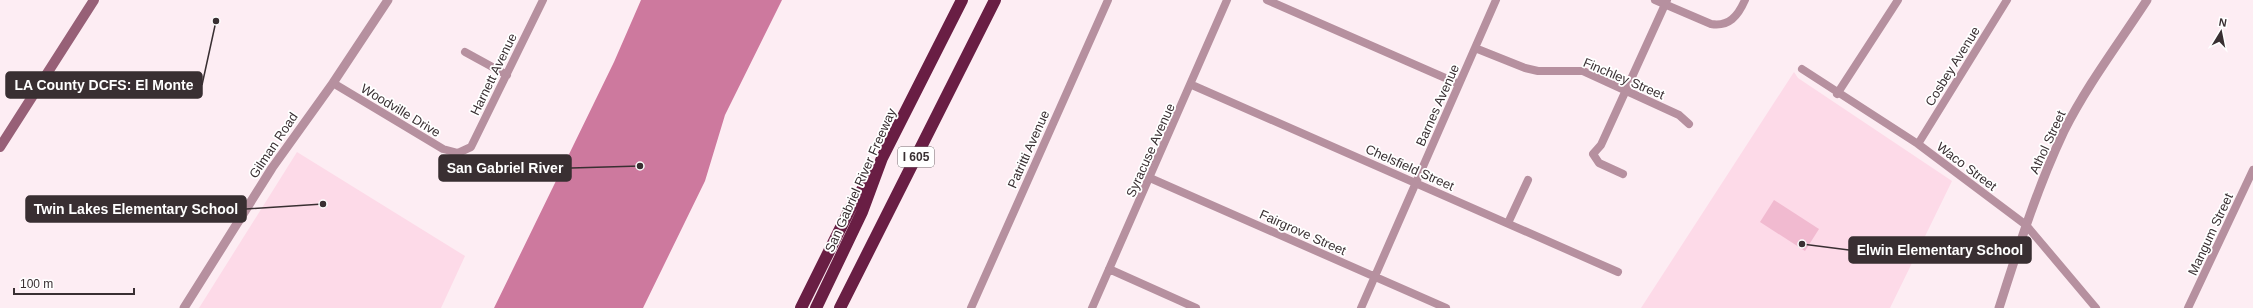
<svg xmlns="http://www.w3.org/2000/svg" width="2253" height="308" viewBox="0 0 2253 308" font-family="Arial,sans-serif">
  <style>
    .built { fill: #fddae8 }
    .green { fill: #f1bad0 }
    .water { fill: #cd799e }
    .lines { fill: none; stroke-linecap: round; stroke-linejoin: round }
    .minor { stroke: #b6909f; stroke-width: 8 }
    .tertiary { stroke: #b6909f; stroke-width: 9 }
    .secondary { stroke: #976077; stroke-width: 10 }
    .motorway { stroke: #691e44; stroke-width: 12 }
    .labels { text-anchor: middle; stroke-width: 3.5; stroke-linejoin: round; paint-order: stroke }
    .shield { fill: #fff; stroke: #746d70; stroke-width: 1 }
    .shield-label { font-size: 12px; font-weight: bold; fill: #392f32 }
    .street-label { font-size: 13px; fill: #392f32; stroke: #fff }
    .leader { fill: none; stroke: #392f32; stroke-width: 1.5 }
    .callout-dot { fill: #392f32; stroke: #fff; stroke-width: 1.5 }
    .callout { fill: #392f32; stroke: #392f32; stroke-width: 1.5 }
    .callout-label { font-size: 14px; text-anchor: middle; font-weight: bold; fill: #fff }
  </style>
  <rect width="100%" height="100%" fill="#fdedf3"/>
  <path class="built" d="M1794,72L1798,78L1952,181L1890,308H1641Z
    M297,152L465,256L441,308H199Z"/>
  <path class="green" d="M1774,200L1819,229L1805,251L1760,222Z"/>
  <path class="water" d="M641,0H782L725,115L705,181L643,308H494L614,62Z"/>
  <g class="lines">
    <path class="minor" d="M1267,0L1459,84
      M1655,0L1711,24C1729,27 1738,16 1745,0
      M1475,48L1525,68L1538,71H1583L1679,115L1689,124
      M465,52L507,75
      M1802,69L1918,144L2026,225L2096,308
      M333,83L443,149L458,153L471,147L543,0
      M1192,85L1618,272
      M1837,94L1898,0
      M1918,144L2007,0
      M1623,174L1599,163L1593,154L1601,145L1667,0
      M1150,178L1446,308
      M1508,223L1528,180
      M1109,269L1196,308
      M971,308L1108,0
      M1092,308L1227,0
      M1361,308L1496,0
      M2188,308L2253,170"/>
    <path class="tertiary" d="M184,308L272,168L333,83L388,0
      M1999,308C2018,249 2037,188 2064,131C2087,85 2119,43 2147,0"/>
    <path class="secondary" d="M0,147L94,0"/>
    <path class="motorway" d="M801,308L851,207L871,176
      M816,308L862,212L882,158L962,0
      M840,308L995,0"/>
  </g>
  <g class="labels">
    <rect class="shield" x="898" y="147" width="36" height="20" rx="3"/>
    <g class="shield-label">
      <text x="916" y="161">I 605</text>
    </g>
    <g class="street-label">
      <text transform="translate(1952 66) rotate(-58)" y="5">Cosbey Avenue</text>
      <text transform="translate(493 74) rotate(-64)" y="5">Harnett Avenue</text>
      <text transform="translate(1624 78) rotate(23)" y="5">Finchley Street</text>
      <text transform="translate(1437 105) rotate(-66)" y="5">Barnes Avenue</text>
      <text transform="translate(401 110) rotate(31)" y="5">Woodville Drive</text>
      <text transform="translate(2047 142) rotate(-65)" y="5">Athol Street</text>
      <text transform="translate(273 145) rotate(-56)" y="5">Gilman Road</text>
      <text transform="translate(1028 149) rotate(-66)" y="5">Patritti Avenue</text>
      <text transform="translate(1150 150) rotate(-66)" y="5">Syracuse Avenue</text>
      <text transform="translate(1967 166) rotate(37)" y="5">Waco Street</text>
      <text transform="translate(1410 167) rotate(24)" y="5">Chelsfield Street</text>
      <text transform="translate(860 180) rotate(-66)" y="5">San Gabriel River Freeway</text>
      <text transform="translate(1303 232) rotate(24)" y="5">Fairgrove Street</text>
      <text transform="translate(2210 234) rotate(-65)" y="5">Mangum Street</text>
    </g>
  </g>
  <path class="leader" d="M216 21L202 85M640 166L571 168M323 204L246 209M1802 244L1849 250"/>
  <g class="callout-dot">
    <circle cx="216" cy="21" r="4"/>
    <circle cx="640" cy="166" r="4"/>
    <circle cx="323" cy="204" r="4"/>
    <circle cx="1802" cy="244" r="4"/>
  </g>
  <g class="callout">
    <rect x="6" y="72" width="196" height="26" rx="4"/>
    <rect x="439" y="155" width="132" height="26" rx="4"/>
    <rect x="26" y="196" width="220" height="26" rx="4"/>
    <rect x="1849" y="237" width="182" height="26" rx="4"/>
  </g>
  <g class="callout-label">
    <text x="104" y="90">LA County DCFS: El Monte</text>
    <text x="505" y="173">San Gabriel River</text>
    <text x="136" y="214">Twin Lakes Elementary School</text>
    <text x="1940" y="255">Elwin Elementary School</text>
  </g>
  <g transform="translate(2221 32) rotate(10)" stroke="#ffffff" stroke-width="3" paint-order="stroke">
  <path d="M0-3L7 15L0 10L-7 15Z" fill="#392f32"/>
  <text y="-6" font-size="11" font-weight="bold" text-anchor="middle" fill="#392f32">N</text>
  </g>
  <path d="M14 288v6h120v-6" fill="none" stroke="#392f32" stroke-width="2"/>
  <text x="20" y="288" font-size="12" fill="#392f32" stroke="#ffffff" stroke-width="3" paint-order="stroke">100 m</text>
</svg>
